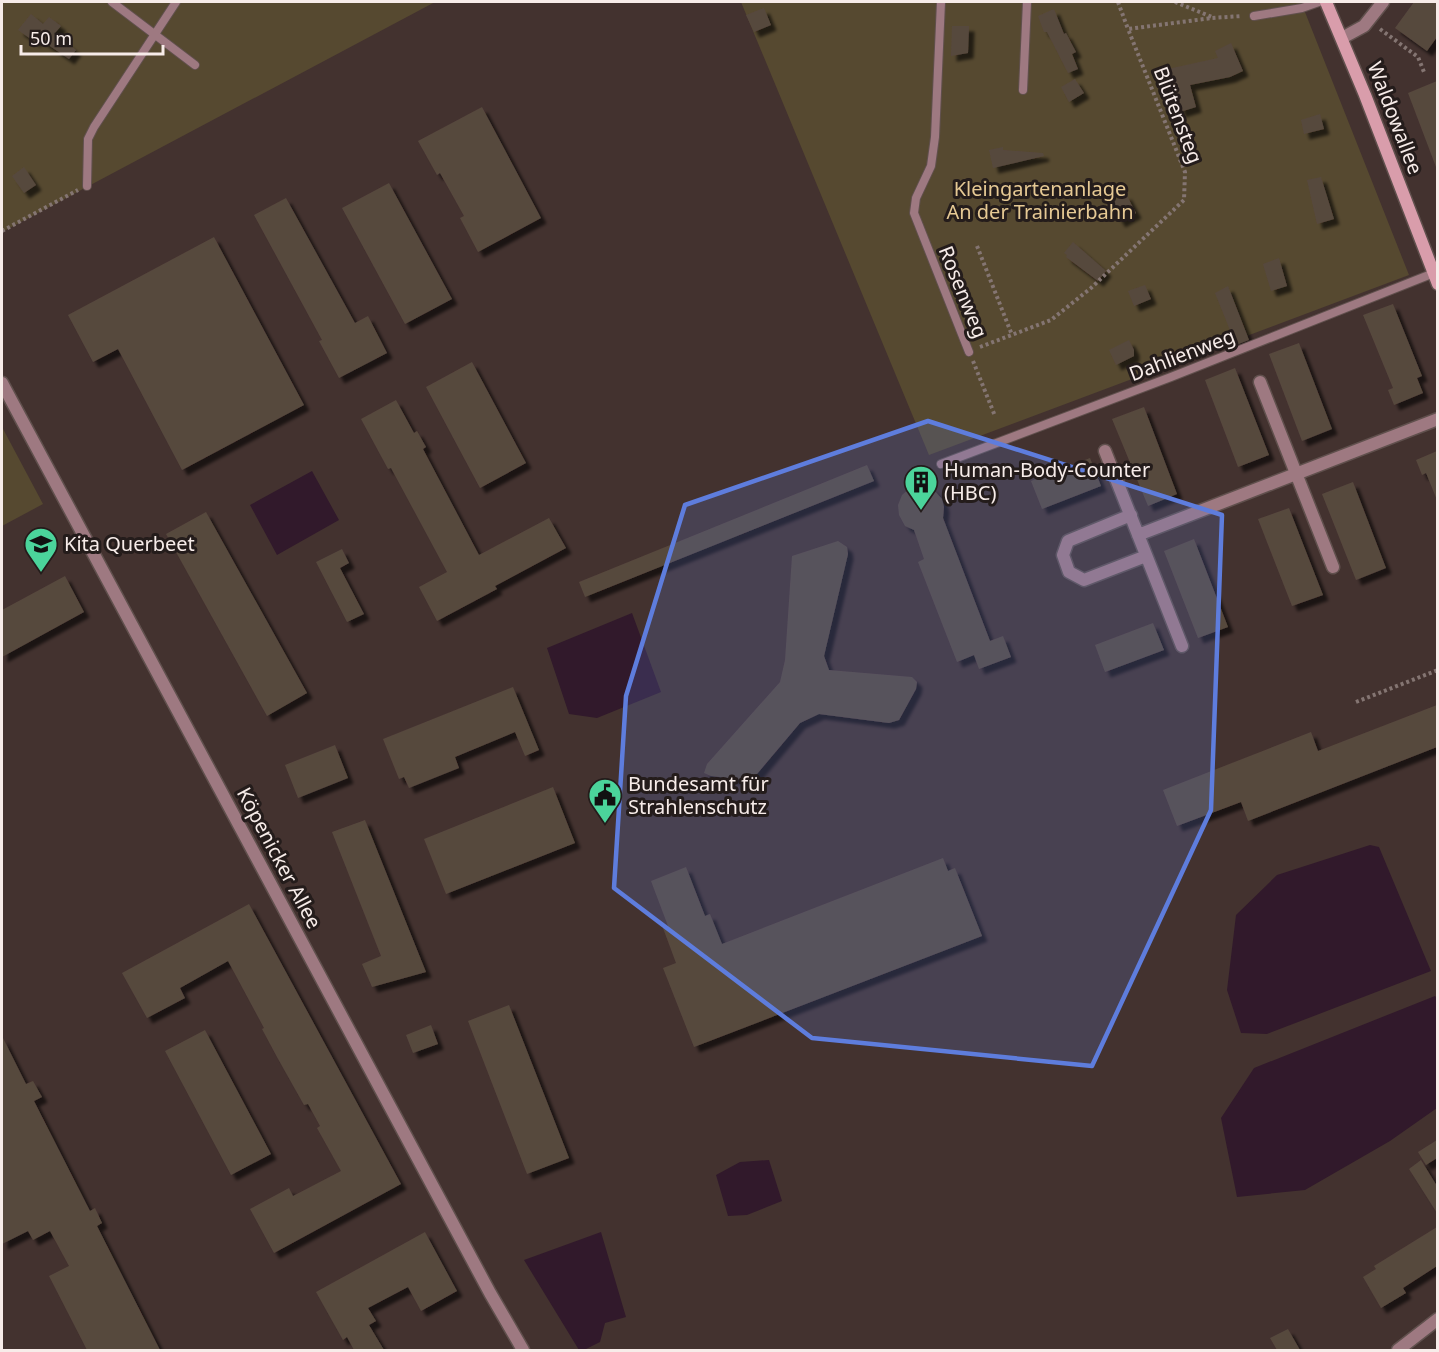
<svg xmlns="http://www.w3.org/2000/svg" width="1439" height="1352" viewBox="0 0 1439 1352" font-family="'Noto Sans',sans-serif">
  <style>
    .green { fill: #564930 }
    .water { fill: #31192b }
    .building { fill: #57483e; filter: url(#shadow) }
    .lines { fill: none; stroke-linecap: round; stroke-linejoin: round }
    .lane-casing { stroke: #60504d; stroke-width: 10 }
    .street-casing { stroke: #60504d; stroke-width: 15 }
    .secondary-casing { stroke: #60504d; stroke-width: 15 }
    .path { stroke: #847572; stroke-width: 4; stroke-dasharray: 3 3; stroke-linecap: butt }
    .lane { stroke: #9e7981; stroke-width: 8 }
    .street { stroke: #9e7981; stroke-width: 12 }
    .secondary { stroke: #d99dab; stroke-width: 12 }
    .marked { fill: #5e7ddd; fill-opacity: 0.2; stroke: #5e7ddd; stroke-width: 4.5; stroke-linejoin: round }
    .labels { text-anchor: middle; stroke-width: 6; stroke-linejoin: round; paint-order: stroke }
    .street-label { font-size: 20px; fill: #f7ece9; stroke: #241c1b }
    .park-label { font-size: 20px; fill: #e6c994; stroke: #241c1b }
    .poi-label { font-size: 20px; fill: #f7ece9; stroke: #241c1b; text-anchor: start }
  </style>
  <defs>
    <filter id="shadow"><feDropShadow dx="5.5" dy="5.5" stdDeviation="1.5" flood-color="#0009"/></filter>
  </defs>
  <rect width="100%" height="100%" fill="#43322f"/>
  <path class="green" d="M2,2H435L2,232Z
    M741,2H1301L1409,275L929,455Z
    M2,427L43,504L2,526Z"/>
  <path class="water" d="M312,471L339,520L277,555L250,505Z
    M632,613L661,692L597,718L569,714L547,648Z
    M1370,845L1379,847L1431,971L1267,1034L1241,1033L1227,990L1236,915L1277,875Z
    M1435,996L1438,999L1437,1108L1390,1141L1305,1190L1237,1197L1221,1118L1254,1068Z
    M769,1160L782,1201L747,1215L728,1216L716,1175L740,1162Z
    M601,1232L626,1317L605,1323L600,1342L584,1350H579L524,1260Z"/>
  <path class="building" d="M1414,2H1437V37L1427,51L1395,28Z
    M764,8L771,25L754,32L746,15Z
    M1054,9L1064,34L1066,33L1076,52L1072,54L1078,69L1068,73L1047,32H1044L1038,16Z
    M31,14L43,24L49,17L61,26L55,33L76,50L69,59L38,38L35,42L18,30Z
    M952,26H969L968,53L951,56Z
    M1231,43L1243,71L1230,77L1190,85L1196,107L1180,112L1168,69L1218,58L1215,51Z
    M1075,79L1084,93L1069,102L1061,87Z
    M1437,81V166L1436,167L1408,93Z
    M482,107L541,218L478,252L460,218L464,216L440,173L437,175L418,141Z
    M1320,114L1324,129L1304,134L1301,120Z
    M1003,147V150L1043,153L1044,156L993,168L989,150Z
    M24,167L36,185L24,193L12,176Z
    M1321,177L1334,219L1317,224L1307,180Z
    M389,183L452,299L405,324L342,208Z
    M1126,194L1136,213L1120,222L1109,204Z
    M286,198L355,323L368,316L387,353L339,378L319,341L322,340L254,215Z
    M214,237L304,405L182,470L118,349L93,362L68,315Z
    M1073,242L1106,271L1098,281L1066,257L1067,255L1064,253Z
    M1279,258L1287,286L1271,291L1263,264Z
    M1145,285L1151,299L1134,306L1128,291Z
    M1228,286L1249,340L1236,345L1215,293Z
    M1393,304L1422,376L1417,378L1423,393L1394,405L1388,390L1393,388L1363,315Z
    M1129,340L1134,350V356L1116,365L1109,350Z
    M1299,343L1332,429L1302,441L1269,354Z
    M472,362L526,463L480,488L426,387Z
    M1235,368L1269,455L1238,467L1205,380Z
    M396,400L414,433L417,431L426,447L423,449L479,555L549,518L566,548L495,586L497,589L437,621L419,587L447,572L391,468L388,469L361,419Z
    M1144,407L1177,494L1148,506L1112,419Z
    M1437,451V500L1426,473L1422,475L1416,460Z
    M1090,458L1101,486L1042,509L1031,481Z
    M867,465L874,481L585,597L579,582Z
    M1353,482L1386,568L1356,580L1322,494Z
    M922,485L932,488L942,499L944,507L943,518L990,641L1003,636L1011,657L979,669L974,655L957,662L918,562L924,559L914,530L905,526L899,515L898,505L902,495L910,488Z
    M1289,508L1323,595L1292,606L1258,519Z
    M206,512L307,693L267,716L166,534Z
    M1194,539L1228,627L1198,638L1164,551Z
    M838,541L847,547L848,554L824,656L829,670L912,677L917,682L916,689L899,720L889,723L819,714L800,723L751,781L711,776L704,773L707,764L780,682L785,660L792,556Z
    M342,549L349,563L340,568L364,614L347,622L316,562Z
    M65,576L84,612L2,657V610Z
    M1153,623L1164,650L1105,672L1095,645Z
    M513,687L539,750L525,756L515,732L455,757L459,768L409,788L404,777L399,779L383,739Z
    M1437,705V747L1248,821L1241,802L1177,826L1163,790L1311,732L1318,751Z
    M335,745L348,778L298,798L285,765Z
    M553,787L575,843L446,894L424,839Z
    M365,820L426,972L372,987L362,964L381,956L332,832Z
    M943,858L948,871L955,868L982,936L694,1047L663,968L676,963L663,928L668,926L651,881L686,867L705,916L710,914L722,944Z
    M249,904L401,1184L274,1253L250,1209L289,1188L293,1196L341,1171L317,1128L320,1126L308,1104L304,1105L277,1057L262,1029L264,1028L228,961L180,988L185,998L147,1018L122,973Z
    M509,1005L569,1158L527,1174L468,1021Z
    M431,1025L438,1044L413,1053L406,1035Z
    M205,1030L271,1154L231,1175L165,1051Z
    M2,1036L26,1084L33,1081L42,1097L34,1101L90,1211L95,1208L102,1223L97,1226L160,1350H87L49,1276L69,1266L50,1231L33,1240L28,1231L2,1244Z
    M1437,1140V1158L1426,1165L1418,1152Z
    M1421,1160L1437,1186V1213L1409,1169Z
    M1437,1227V1266L1403,1288L1406,1293L1381,1308L1363,1277L1376,1269L1374,1266Z
    M425,1232L457,1291L421,1311L408,1287L368,1308L376,1321L369,1325L384,1350H354L347,1337L343,1340L316,1292Z
    M1288,1329L1300,1350H1277L1270,1338Z"/>
  <g class="lines">
    <defs>
      <path id="lane" d="M112,2L195,65
        M941,2L935,137L931,166L916,198L914,213L969,352
        M1254,16L1302,8L1319,2
        M1023,90L1027,2
        M87,186L88,139L94,127L176,2
        M941,464L1171,377L1434,273"/>
      <path id="street" d="M1342,38L1364,26L1383,2
        M1260,382L1333,567
        M2,383L490,1293L523,1350
        M1105,451L1182,646
        M1131,515L1068,541L1063,555L1069,572L1084,580L1146,556
        M1138,535L1438,419
        M1398,1350L1438,1319"/>
      <path id="secondary" d="M1326,2L1365,95L1438,284"/>
    </defs>
    <use href="#lane" class="lane-casing"/>
    <use href="#street" class="street-casing"/>
    <use href="#secondary" class="secondary-casing"/>
    <path class="path" d="M1118,2L1128,29L1212,18L1242,16
      M1175,2L1212,17
      M1380,29L1418,57L1424,72
      M2,231L78,190
      M977,246L1012,335
      M980,347L1051,320L1091,288L1184,200L1185,172L1128,29
      M973,361L995,416
      M1356,702L1438,670"/>
    <use href="#lane" class="lane"/>
    <use href="#street" class="street"/>
    <use href="#secondary" class="secondary"/>
  </g>
  <path class="marked" d="M928,421L1222,515L1211,810L1092,1066L812,1038L614,888L626,696L685,505Z"/>
  <defs>
    <symbol id="building-pin" viewBox="-11 -11 22 30"><path d="M0 17L-7.5 6A9.5 9.5 0 1 1 7.5 6Z" fill="#4bd49b" stroke="#241c1b"/><path d="M-4-6H4V6H1V3H-1V6H-4ZM-2.5-4.3h1.7v1.8h-1.7ZM.8-4.3h1.7v1.8H.8ZM-2.5-1h1.7V.8h-1.7ZM.8-1h1.7V.8H.8Z" fill="#111"/></symbol>
    <symbol id="school-pin" viewBox="-11 -11 22 30"><path d="M0 17L-7.5 6A9.5 9.5 0 1 1 7.5 6Z" fill="#4bd49b" stroke="#241c1b"/><path d="M0-5L7-2L0 1L-7-2ZM-4 1L0 2.5L4 1V4Q0 6-4 4Z" fill="#111"/></symbol>
    <symbol id="civic-pin" viewBox="-11 -11 22 30"><path d="M0 17L-7.5 6A9.5 9.5 0 1 1 7.5 6Z" fill="#4bd49b" stroke="#241c1b"/><path d="M-.6-6.5H3V-4.5H.6V-3L4-1V1h2V6H-6V1h2V-1L-.6-3ZM-1.2 2.5V6h2.4V2.5Z" fill="#111"/></symbol>
  </defs>
  <g fill-rule="evenodd">
    <use href="#building-pin" x="902" y="463" width="38" height="52"/>
    <use href="#school-pin" x="22" y="525" width="38" height="52"/>
    <use href="#civic-pin" x="586" y="776" width="38" height="52"/>
  </g>
  <g class="labels">
    <g class="street-label">
      <text transform="translate(1178 115) rotate(69)" y="7">Blütensteg</text>
      <text transform="translate(1395 118) rotate(69)" y="7">Waldowallee</text>
      <text transform="translate(963 292) rotate(68)" y="7">Rosenweg</text>
      <text transform="translate(1182 355) rotate(-21)" y="7">Dahlienweg</text>
      <text transform="translate(279 858) rotate(62)" y="7">Köpenicker Allee</text>
    </g>
    <g class="park-label">
      <text x="1040" y="196">Kleingartenanlage<tspan x="1040" dy="23">An der Trainierbahn</tspan></text>
    </g>
    <g class="poi-label">
      <text x="944" y="477">Human-Body-Counter<tspan x="944" dy="23">(HBC)</tspan></text>
      <text x="64" y="551">Kita Querbeet</text>
      <text x="628" y="791">Bundesamt für<tspan x="628" dy="23">Strahlenschutz</tspan></text>
    </g>
  </g>
  <rect width="1439" height="1352" fill="none" stroke="#f7ece9" stroke-width="6"/>
  <path d="M21 45v9h142v-9" fill="none" stroke="#f7ece9" stroke-width="3"/>
  <text x="30" y="45" font-size="18" fill="#f7ece9" stroke="#241c1b" stroke-width="4.5" paint-order="stroke">50 m</text>
</svg>
